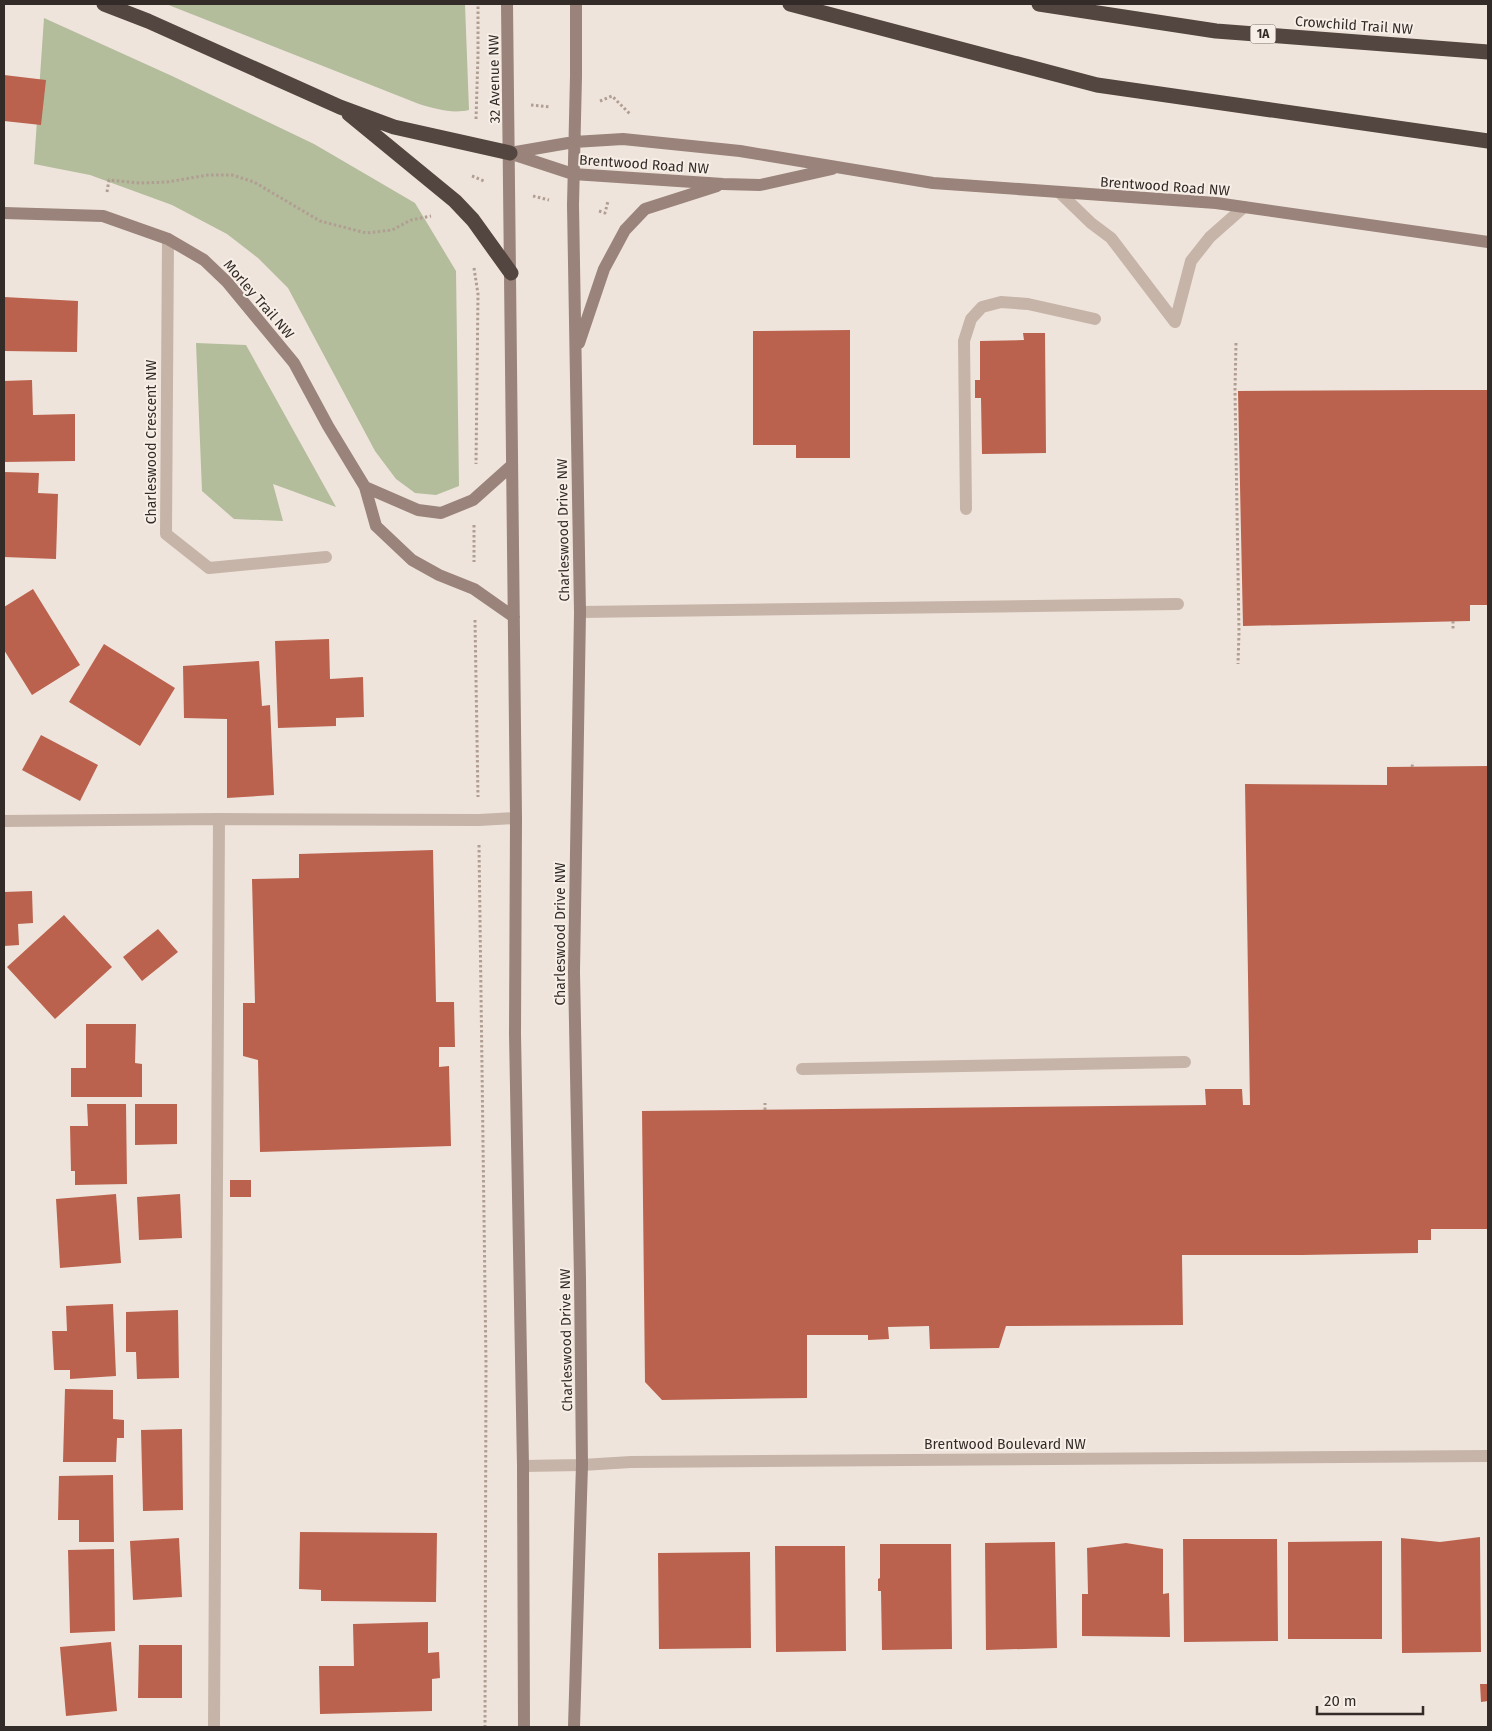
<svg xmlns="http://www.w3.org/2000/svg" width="1492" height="1731" viewBox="0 0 1492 1731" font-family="'Fira Sans',sans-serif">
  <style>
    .green { fill: #b3bd9c }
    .building { fill: #ba624d }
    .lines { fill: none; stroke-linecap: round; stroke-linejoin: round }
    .path { stroke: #b19e92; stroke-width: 3; stroke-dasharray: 2.5 2.5; stroke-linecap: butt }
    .lane { stroke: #c6b4a8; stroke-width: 12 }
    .street { stroke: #c6b4a8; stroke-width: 12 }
    .secondary { stroke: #99837a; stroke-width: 12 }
    .highway { stroke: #53453f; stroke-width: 15 }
    .labels { text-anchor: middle; stroke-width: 4; stroke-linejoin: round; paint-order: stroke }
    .shield { fill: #f7efe7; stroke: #6e6661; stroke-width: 1 }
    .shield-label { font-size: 12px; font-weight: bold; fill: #332b27 }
    .street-label { font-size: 14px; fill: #332b27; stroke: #f7efe7 }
  </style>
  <rect width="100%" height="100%" fill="#efe4db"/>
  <path class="green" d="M166,4H465L469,110C452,114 436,109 419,104Z
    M44,18L172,76L314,144L415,203L456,271L459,486L436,495L415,493L396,479L375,451L288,288L258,258L227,234L172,205L90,175L34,164Z
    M196,343L246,345L336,507L273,484L283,521L234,519L202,491Z"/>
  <path class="building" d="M4,75L46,80L41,125L4,121Z
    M4,297L78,301L77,352L4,351Z
    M850,330V458H796V445H753V331Z
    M1023,333H1045L1046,453L982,454L981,398H975V380H980V341L1024,340Z
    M32,380L33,415L75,414V461L4,462V381Z
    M1433,390H1488V605H1470V621L1243,626L1238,391Z
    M4,472L39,473L38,493L58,494L56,559L4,557Z
    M33,589L80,665L32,695L4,650V607Z
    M329,639L330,679L363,677L364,717L336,718V726L278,728L275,641Z
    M104,644L175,688L140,746L69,702Z
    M259,661L262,706L270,705L274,795L227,798V719L184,718L183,666Z
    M41,735L98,765L80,801L22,770Z
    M1488,766V1229H1431V1240H1418V1253L1302,1255H1182L1183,1325L1006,1326L999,1348L930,1349L929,1326L888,1327L889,1339L868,1340V1335H807V1398L662,1400L645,1382L642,1111L1206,1105L1205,1089H1242L1243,1105H1250L1245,784L1387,785V767Z
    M433,850L436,1002H454L455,1047H439V1067L449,1066L451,1146L260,1152L258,1060L243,1056V1003H255L252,879L299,878V854Z
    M32,891L33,923L18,924L19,945L4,946V892Z
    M64,915L112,967L55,1019L7,967Z
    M158,929L178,952L142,981L123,957Z
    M86,1024H136L135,1063L142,1064V1097H71V1068H86Z
    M87,1104H126L127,1184L75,1185V1171H71L70,1126H88Z
    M135,1104H177V1144L135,1145Z
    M230,1180H251V1197H230Z
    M116,1194L121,1263L60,1268L56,1199Z
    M180,1194L182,1238L139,1240L137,1197Z
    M113,1304L116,1376L70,1379V1370H54L52,1331H67L66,1306Z
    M178,1310L179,1378L137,1379L136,1352H126V1312Z
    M65,1389L113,1390V1419L124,1420V1438H117L116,1462H63Z
    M182,1429L183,1510L143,1511L141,1430Z
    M113,1475L114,1542H79V1520H58L59,1476Z
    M300,1532L437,1533L436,1602L321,1601V1590L299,1589Z
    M1480,1537L1481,1652L1402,1653L1401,1538L1440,1542Z
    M179,1538L182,1597L133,1600L130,1541Z
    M1183,1539H1277L1278,1641L1184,1642Z
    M1382,1541V1639H1288V1542Z
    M1055,1542L1057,1648L986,1650L985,1543Z
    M1126,1543L1163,1549V1594L1169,1593L1170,1637L1082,1636V1594H1088L1087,1548Z
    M880,1544H951L952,1649L882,1650L881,1591H878V1579L880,1578Z
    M775,1546H845L846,1651L776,1652Z
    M114,1549L115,1631L70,1633L68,1550Z
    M750,1552L751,1648L659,1649L658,1553Z
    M428,1622V1653L439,1652L440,1678L432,1679V1711L320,1714L319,1666H354L353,1624Z
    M111,1642L117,1711L66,1716L60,1647Z
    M139,1645H182V1698H138Z
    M1480,1684H1488V1701L1481,1702Z"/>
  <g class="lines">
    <path class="path" d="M600,101L612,96L630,114
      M531,105L550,107
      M476,119L478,55V4
      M472,176L484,181
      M107,192L109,180L140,183L167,182L208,175H232L254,182L320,221L366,233L392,230L411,220L431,216
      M533,196L549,200
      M599,211L605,213L608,201
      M474,268L478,294L476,464
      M1236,343L1235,390L1239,632L1238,664
      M474,525V562
      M475,620L478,797
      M1453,621V631
      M1412,767L1413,762
      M479,845L486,1365L485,1727
      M765,1110V1103"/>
    <path class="lane" d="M1060,193L1091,223L1111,238L1175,322
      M1175,322L1191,261L1210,237L1244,207
      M966,509L964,341L971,319L982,307L1001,302L1028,304L1095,319
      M580,612L1178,604
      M4,821L219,819L479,820L516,818
      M802,1069L1185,1062
      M214,1727L219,819"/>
    <path class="street" d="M168,239L166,534L209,568L326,557
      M523,1466L582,1465L631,1462L1488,1456"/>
    <path class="secondary" d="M507,4L516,818L515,1034L523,1466L524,1727
      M510,153L574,142L623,139L740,151L933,183L1216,203L1488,242
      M512,154L573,174L723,184L760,185L832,169
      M4,213L103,216L168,239L204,260L227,282L294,363L328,426L365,487L376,526L412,560L439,575L474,589L514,617
      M579,343L604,269L625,230L645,209L717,186
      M365,487L418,510L441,513L473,500L511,466
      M574,1727L582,1465L580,1279L574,972L580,612L573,205L576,76V4"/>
    <path class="highway" d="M104,4L148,21L340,107L394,127L510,153
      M790,4L1097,85L1488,141
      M1039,4L1216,31L1488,52
      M349,114L455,201L473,220L511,273"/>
  </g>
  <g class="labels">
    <rect class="shield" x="1250.5" y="24.5" width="25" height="19" rx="4"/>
    <g class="shield-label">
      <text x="1263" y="38">1A</text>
    </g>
    <g class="street-label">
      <text transform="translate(1354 25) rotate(4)" y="5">Crowchild Trail NW</text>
      <text transform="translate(494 79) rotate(-91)" y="5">32 Avenue NW</text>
      <text transform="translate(644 164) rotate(4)" y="5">Brentwood Road NW</text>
      <text transform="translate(1165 186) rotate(4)" y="5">Brentwood Road NW</text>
      <text transform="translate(259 299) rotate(49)" y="5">Morley Trail NW</text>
      <text transform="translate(151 442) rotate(-90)" y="5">Charleswood Crescent NW</text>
      <text transform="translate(563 530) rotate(-91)" y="5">Charleswood Drive NW</text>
      <text transform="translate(560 934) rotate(-90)" y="5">Charleswood Drive NW</text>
      <text transform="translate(566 1340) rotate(-91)" y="5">Charleswood Drive NW</text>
      <text x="1005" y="1449">Brentwood Boulevard NW</text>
    </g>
  </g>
  <rect width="1492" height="1731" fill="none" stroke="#332b27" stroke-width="10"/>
  <path d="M1317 1706v8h106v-8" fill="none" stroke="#332b27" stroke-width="2.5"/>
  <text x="1324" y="1706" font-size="15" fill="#332b27" stroke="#f7efe7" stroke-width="4" paint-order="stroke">20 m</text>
</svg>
